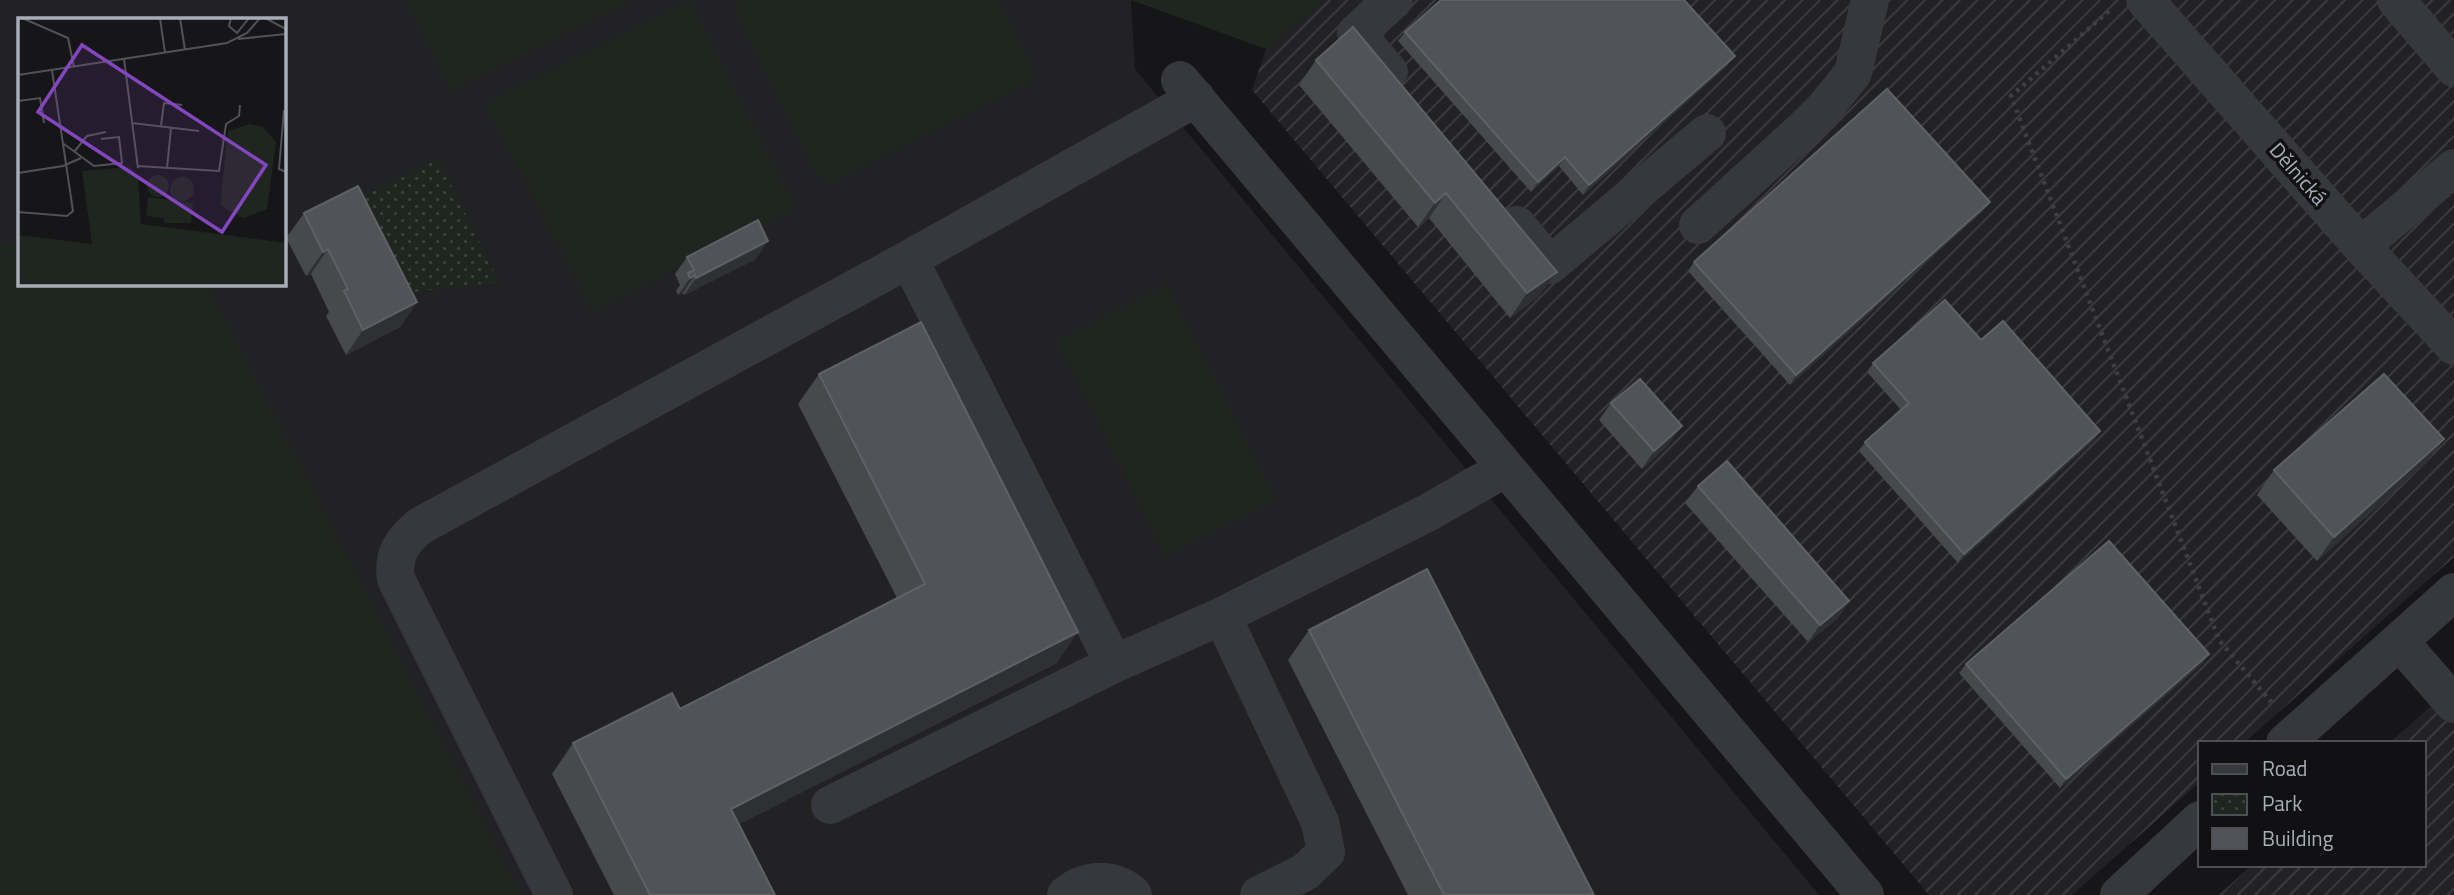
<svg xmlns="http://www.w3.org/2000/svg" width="2454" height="895" viewBox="0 0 2454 895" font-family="'Titillium Web',sans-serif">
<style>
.built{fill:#222225;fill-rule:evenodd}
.industrial{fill:url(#industrial-furrows)}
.green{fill:#1e261f}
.park{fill:url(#park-dots)}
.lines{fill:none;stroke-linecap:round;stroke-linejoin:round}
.path{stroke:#3d3f44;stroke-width:4.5;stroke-dasharray:3.5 5;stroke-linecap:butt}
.minor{stroke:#37383d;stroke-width:38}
.wall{fill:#47494d}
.shaded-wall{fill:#2f3033}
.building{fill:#525359;stroke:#5f6168;stroke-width:2}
.labels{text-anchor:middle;stroke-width:7;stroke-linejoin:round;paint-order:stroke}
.street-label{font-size:21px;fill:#a8adb8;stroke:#111113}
.inset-road{fill:none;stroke:#505258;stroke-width:2}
.view{fill:#8446be;fill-opacity:0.15;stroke:#8446be;stroke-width:3.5}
.inset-edge{fill:none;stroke:#a8adb8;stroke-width:3.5}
</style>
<defs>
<pattern id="industrial-furrows" width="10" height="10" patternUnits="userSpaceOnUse" patternTransform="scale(1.75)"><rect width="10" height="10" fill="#222225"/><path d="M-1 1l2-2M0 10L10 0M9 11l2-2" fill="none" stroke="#3f3f43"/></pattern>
<pattern id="park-dots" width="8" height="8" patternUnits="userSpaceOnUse" patternTransform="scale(1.75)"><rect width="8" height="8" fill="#1e261f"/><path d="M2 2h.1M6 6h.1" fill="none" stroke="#3c433d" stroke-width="1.8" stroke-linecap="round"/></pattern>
</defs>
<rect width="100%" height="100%" fill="#161618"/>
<path class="built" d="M0,0H1131L1135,69L1819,895H0ZM19,19H284V284H19Z"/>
<path class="industrial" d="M1324,0H2454V557L2244,743H2200V782L2072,895H1929L1252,90L1266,49Z
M2454,685V895H2219L2252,865H2424V743H2390Z"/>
<path class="green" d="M406,0H630L452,90Z
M740,0H997L1036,78L831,181L818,175L736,12Z
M1131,0H1324L1266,49Z
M690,2L795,208L593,310L487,104Z
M0,244L19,245V284H203L223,316L520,895H0Z
M1167,286L1275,500L1166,555L1058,341Z"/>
<path class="park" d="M438,159L499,282L405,293L356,200Z"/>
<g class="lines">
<path class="path" d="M2109,11L2011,96L2219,640L2271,702"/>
<path class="minor" d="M2145,0L2361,246L2454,346
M2396,0L2454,68
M1389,72L1356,33L1394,0
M1180,80L1865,895
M1517,225L1550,265L1707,133
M1698,225L1819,115L1853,73L1870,0
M2361,246L2454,168
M909,259L1114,664
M1222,616L1320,822L1326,852L1305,872L1259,895
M2399,641L2454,704
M2285,743L2454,592
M830,805L1114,664L1222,616L1429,512L1506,468
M554,895L396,579C392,555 402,541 420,526L909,259L1196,98
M1066,895C1085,878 1114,877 1133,895
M2119,895L2200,820"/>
</g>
<path class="wall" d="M1353,27L1539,296L1510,318L1429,218L1418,227L1299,85L1316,60Z
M1405,32L1728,65L1583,195L1559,166L1531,192L1398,41Z
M1990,202L1983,211L1790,385L1688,271L1694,262Z
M304,213L417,302L400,327L346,355L326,316L329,312L311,274L306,276L286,238Z
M687,257L756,259L684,295L683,293L678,295L676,291L680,285L675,274Z
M1981,340L2100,431L2094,440L1958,563L1859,451L1865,442L1901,410L1867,372L1873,363Z
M819,374L1057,663L739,824L775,895H614L552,774L573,743L680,709L897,598L798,404Z
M1611,403L1669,444L1642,469L1599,420Z
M2444,439L2426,463L2317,561L2257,495L2274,470Z
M1698,486L1849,601L1837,619L1808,642L1685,503Z
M1309,630L1594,895H1408L1288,660Z
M2203,663L2060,788L1959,673L1966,664Z"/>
<path class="shaded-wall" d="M1735,56L1728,65L1583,195L1589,185Z
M1565,157L1559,166L1531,192L1538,182Z
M1446,193L1429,218L1418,227L1435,203Z
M1990,202L1983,211L1790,385L1796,375Z
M768,241L756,259L684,295L696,278Z
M328,249L311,274L306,276L323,252Z
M1557,272L1539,296L1510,318L1527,293Z
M695,275L683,293L678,295L690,278Z
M417,302L400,327L346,355L363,330Z
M1682,426L1669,444L1642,469L1654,451Z
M2100,431L2094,440L1958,563L1964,554Z
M2444,439L2426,463L2317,561L2334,537Z
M1849,601L1837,619L1808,642L1820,625Z
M1078,632L1057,663L710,839L731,809Z
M2209,654L2203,663L2060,788L2066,779Z"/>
<path class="building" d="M1441,0H1684L1735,56L1589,185L1565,157L1538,182L1405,32Z
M1353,27L1557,272L1527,293L1446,193L1435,203L1316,60Z
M1887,89L1990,202L1796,375L1694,262Z
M358,186L417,302L363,330L344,291L348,289L328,249L323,252L304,213Z
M758,220L768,241L696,278L695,275L690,278L688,273L694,270L687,257Z
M1945,300L1981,340L2003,321L2100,431L1964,554L1865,442L1909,403L1873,363Z
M921,322L1078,632L731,809L775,895H650L573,743L672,693L680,709L925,584L819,374Z
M2384,374L2444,439L2334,537L2274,470Z
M1640,379L1682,426L1654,451L1611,403Z
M1727,461L1849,601L1820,625L1698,486Z
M2109,541L2209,654L2066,779L1966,664Z
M1427,569L1594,895H1444L1309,630Z"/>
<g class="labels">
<g class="street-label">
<text transform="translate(2298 174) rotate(49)" y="7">Dělnická</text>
</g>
</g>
<g transform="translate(18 18)">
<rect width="268" height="268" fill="#161618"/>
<path d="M232,106L245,109L258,124L249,191L225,200L203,188V179L210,113ZM112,149L120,159L123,206L268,225V268H0V217L74,226L64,153ZM129 168a11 11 0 1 1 22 0a11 11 0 1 1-22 0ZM152 171a12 12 0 1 1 24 0a12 12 0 1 1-24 0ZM130,179L175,185L173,205H146V200L128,198Z" fill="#1e261f"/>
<path class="inset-road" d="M4,0L50,20L56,49M142,0L147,35M162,0L167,32M213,0L211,8L219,15L231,0M247,0L268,11M220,21L268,16M106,41L120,150M0,57L209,25L229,15L242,0M0,83L22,80L26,105M266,92L261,151L268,154M114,105L181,113M143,108L146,85L164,87M46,126L76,148L104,145L101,119L83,121M56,134L69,118L88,114M119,148L201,153L208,106L221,98L222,87M149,150L153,110M0,155L45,148L63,140M0,194L49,198L55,193L34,52"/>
<path class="view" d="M64,27L248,147L204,214L20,94Z"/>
<rect width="268" height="268" class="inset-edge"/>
</g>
<rect x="2198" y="741" width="228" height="126" fill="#111113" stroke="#4d4f55" stroke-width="2"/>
<rect x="2212" y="764" width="35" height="10" fill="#37383d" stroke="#4d4f55" stroke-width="2"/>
<text x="2262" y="776" font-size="21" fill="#a8adb8">Road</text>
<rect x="2212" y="794" width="35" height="21" fill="url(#park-dots)" stroke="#4d4f55" stroke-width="2"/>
<text x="2262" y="811" font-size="21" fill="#a8adb8">Park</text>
<rect x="2212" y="828" width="35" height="21" fill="#525359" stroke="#4d4f55" stroke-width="2"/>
<text x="2262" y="846" font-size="21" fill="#a8adb8">Building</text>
</svg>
